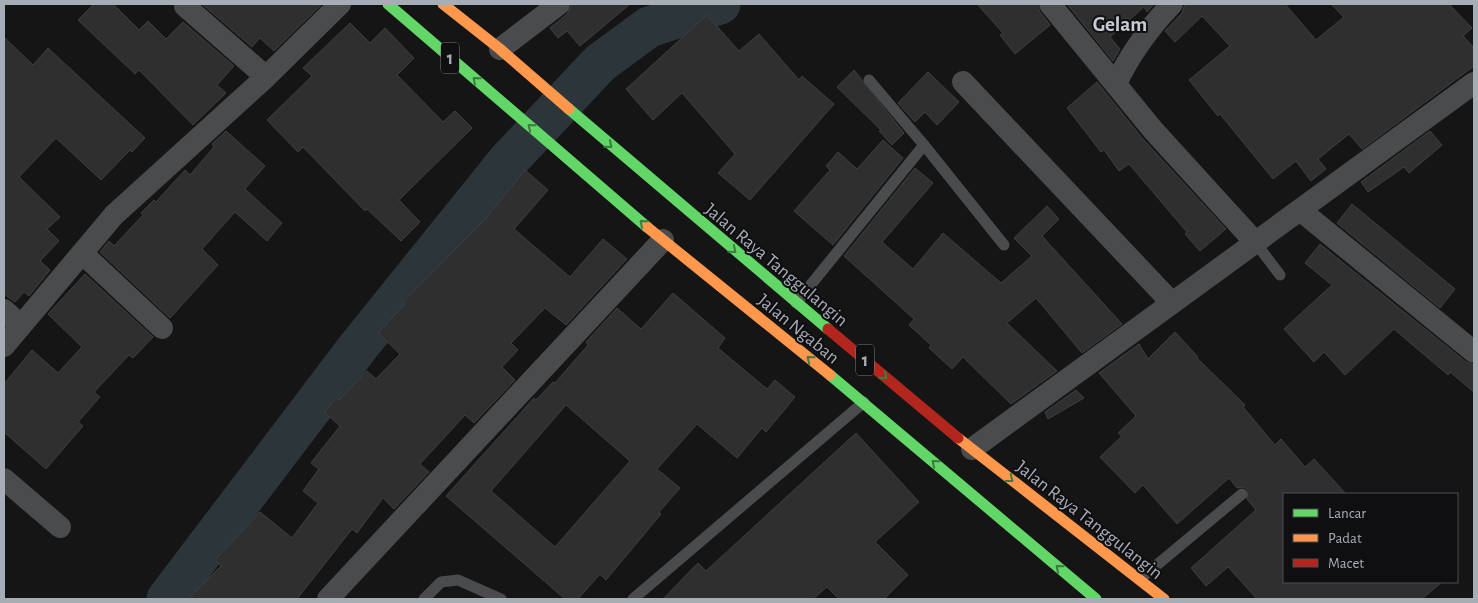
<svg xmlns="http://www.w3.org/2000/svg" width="1478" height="603" viewBox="0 0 1478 603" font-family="'Alegreya Sans',sans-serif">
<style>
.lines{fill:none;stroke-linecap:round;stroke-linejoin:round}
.river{stroke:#2c353a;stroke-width:41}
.building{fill:#2f2f30;stroke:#3d3f41;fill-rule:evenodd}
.lane{stroke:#494b4d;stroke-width:11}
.street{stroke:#494b4d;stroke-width:22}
.fast{stroke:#63d668;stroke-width:11}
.slow{stroke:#ff974d;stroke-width:11}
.jam{stroke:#b3261e;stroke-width:11}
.oneway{stroke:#3d7c41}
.labels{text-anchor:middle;stroke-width:4;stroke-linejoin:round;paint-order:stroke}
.shield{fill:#0f0f11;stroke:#797e84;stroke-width:1}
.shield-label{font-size:18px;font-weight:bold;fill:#a7adb5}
.street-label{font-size:19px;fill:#a7adb5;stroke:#0f0f11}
.quarter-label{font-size:21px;font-weight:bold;fill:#c7cbd1;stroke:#0f0f11}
</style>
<rect width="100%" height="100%" fill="#151515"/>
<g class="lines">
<path class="river" d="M167,599L358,347L507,162L600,63L649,27L720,4"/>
</g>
<path class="building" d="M94,4H113L139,30L148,21L166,39L183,22L234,66L217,85L226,93L193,125L139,70L135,74L78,20Z
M202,4H322L274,51L260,38L252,47Z
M572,4H630L580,46L567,31L558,38L550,28L567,14Z
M977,4H1037L1040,12L1050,25L1015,54L1000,35L1003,33Z
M1067,4H1154L1147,12L1144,7L1110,37L1120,49L1113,61Z
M1185,4H1285L1316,40L1344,17L1331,4H1449L1472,28L1463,36L1474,48V66L1362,149L1349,134L1318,159L1326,169L1311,181L1296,161L1273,179L1220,114L1218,116L1189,80L1230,46L1202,16L1175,42L1165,31L1182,13Z
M707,15L739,51L759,34L799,80L802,76L834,104L750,200L718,173L735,154L682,93L653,120L626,89Z
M350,23L370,43L385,28L414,58L397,75L443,122L455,111L472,128L399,200L420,222L401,241L367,209L365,211L303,147L298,152L267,120L312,76L303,68Z
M4,37L33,65L48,48L145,138L132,152L130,150L101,180L56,138L19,177L60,217L47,229L59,241L40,261L50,270L29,296L24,292L15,302L4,294Z
M854,70L904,133L892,145L879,131L881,130L837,87Z
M928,72L959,102L937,125L925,112L915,122L898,103Z
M1097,82L1143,139L1226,229L1200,251L1185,234L1187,232L1129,164L1119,171L1104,150L1101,152L1067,108Z
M226,131L265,166L245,189L282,223L267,241L235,212L202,249L218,265L170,318L100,252L109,241L114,246L143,215L141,213L154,200L156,202L185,170L190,175L214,147L212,144Z
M1430,131L1442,145L1409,173L1404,167L1368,192L1361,182Z
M883,140L903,158L833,245L794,211L830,170L826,166L838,152L857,169Z
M915,168L933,183L882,242L913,269L943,233L1001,283L1032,256L1014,238L1047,206L1059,219L1042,236L1122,324L1082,353L1036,298L1007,323L1057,371L1011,404L963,357L952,369L929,348L931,345L909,325L914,319L844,256Z
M525,170L548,190L514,229L570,277L603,239L627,259L566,325L545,308L511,343L518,350L502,367L515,380L474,423L465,415L420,464L429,472L394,509L383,498L357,533L352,529L297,599H188L221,566L215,560L260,512L292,538L318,503L303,491L319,469L311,463L340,426L324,412L337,398L339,400L367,371L376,379L400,354L378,333L405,304L403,302L486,218Z
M1352,204L1455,289L1440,308L1337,223Z
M1320,244L1466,362L1474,365V392L1450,372L1448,375L1394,329L1345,375L1324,352L1314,362L1284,329L1332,285L1305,263Z
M85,274L153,337L133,358L129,355L94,392L100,397L78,422L83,426L46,469L4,432V384L32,350L58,373L82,347L48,314Z
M673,293L725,338L718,348L767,389L775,380L795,397L766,432L762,428L737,458L697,424L657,469L680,488L659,512L661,514L606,580L600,574L578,599H565L446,496L534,398L536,400L553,382L555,383L588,345L586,342L617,308L641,329ZM566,405L630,461L555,547L491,491Z
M1175,332L1198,357L1197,358L1245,405L1243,407L1275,445L1281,439L1305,467L1314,459L1346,494H1284V582H1442L1422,599H1257L1228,567L1206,586L1191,568L1256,510L1247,499L1248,490L1244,487L1237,488L1229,478L1177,524L1143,485L1135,493L1100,457L1122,436L1118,433L1136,416L1099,373L1139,344L1148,359Z
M1076,390L1084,398L1048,419L1045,412Z
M856,433L919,502L875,542L908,575L884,599H839L827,587L813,599H663L698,563L706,571Z"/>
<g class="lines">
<path class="lane" d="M869,80L924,145
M1255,242L1280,275
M796,303L924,145L1004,245
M1140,579L1242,494
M424,599L441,582L458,580L501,599
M633,599L864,402"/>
<path class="street" d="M1050,4L1153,130L1255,242
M185,6L266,77
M500,49L559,4
M963,82L1172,303
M1116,84C1130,54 1149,28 1172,4
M1300,210L1474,352
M82,253L162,328
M4,310L20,325
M4,346L114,215L266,77L340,4
M972,449L1474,83
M4,479L60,527
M328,599L663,240"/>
<path class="fast" d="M388,4L647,227
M569,109L828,329
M830,375L1096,599"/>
<path class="slow" d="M443,4L500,49L569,109
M647,227L830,375
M958,438L1164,599"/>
<path class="jam" d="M828,329L958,438"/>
</g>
<defs><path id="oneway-chevron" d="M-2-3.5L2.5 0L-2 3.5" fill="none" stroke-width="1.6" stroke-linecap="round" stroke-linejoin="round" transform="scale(1.25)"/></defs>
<g class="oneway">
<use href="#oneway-chevron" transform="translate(476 80) rotate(-139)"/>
<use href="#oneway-chevron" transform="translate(531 127) rotate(-140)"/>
<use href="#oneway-chevron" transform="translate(609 145) rotate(40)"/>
<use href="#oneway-chevron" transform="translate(643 223) rotate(-139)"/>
<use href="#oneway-chevron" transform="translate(733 250) rotate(40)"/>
<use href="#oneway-chevron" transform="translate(810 359) rotate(-141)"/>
<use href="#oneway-chevron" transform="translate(884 376) rotate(40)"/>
<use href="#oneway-chevron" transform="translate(935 463) rotate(-140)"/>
<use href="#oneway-chevron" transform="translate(1010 479) rotate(38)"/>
<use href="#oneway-chevron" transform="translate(1059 568) rotate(-140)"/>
</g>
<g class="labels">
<g class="shield">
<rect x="441" y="42.5" width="18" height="31" rx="4"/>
<rect x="856" y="344.5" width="18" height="31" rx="4"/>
</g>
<g class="shield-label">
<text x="450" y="64">1</text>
<text x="865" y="366">1</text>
</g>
<g class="street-label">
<text transform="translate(777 264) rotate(40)" y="7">Jalan Raya Tanggulangin</text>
<text transform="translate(799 328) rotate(39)" y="7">Jalan Ngaban</text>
<text transform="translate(1090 519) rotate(38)" y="7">Jalan Raya Tanggulangin</text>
</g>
<g class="quarter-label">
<text x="1120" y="31">Gelam</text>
</g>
</g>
<rect width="1478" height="603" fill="none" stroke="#a7adb5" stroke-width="10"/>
<rect x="1283" y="493" width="175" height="90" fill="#0f0f11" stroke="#4c4e53"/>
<rect x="1293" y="509" width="25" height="8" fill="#63d668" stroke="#4c4e53"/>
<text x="1328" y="518" font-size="15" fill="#a7adb5">Lancar</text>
<rect x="1293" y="534" width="25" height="8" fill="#ff974d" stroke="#4c4e53"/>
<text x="1328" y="543" font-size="15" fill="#a7adb5">Padat</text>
<rect x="1293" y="559" width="25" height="8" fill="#b3261e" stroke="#4c4e53"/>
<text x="1328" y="568" font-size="15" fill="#a7adb5">Macet</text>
</svg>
